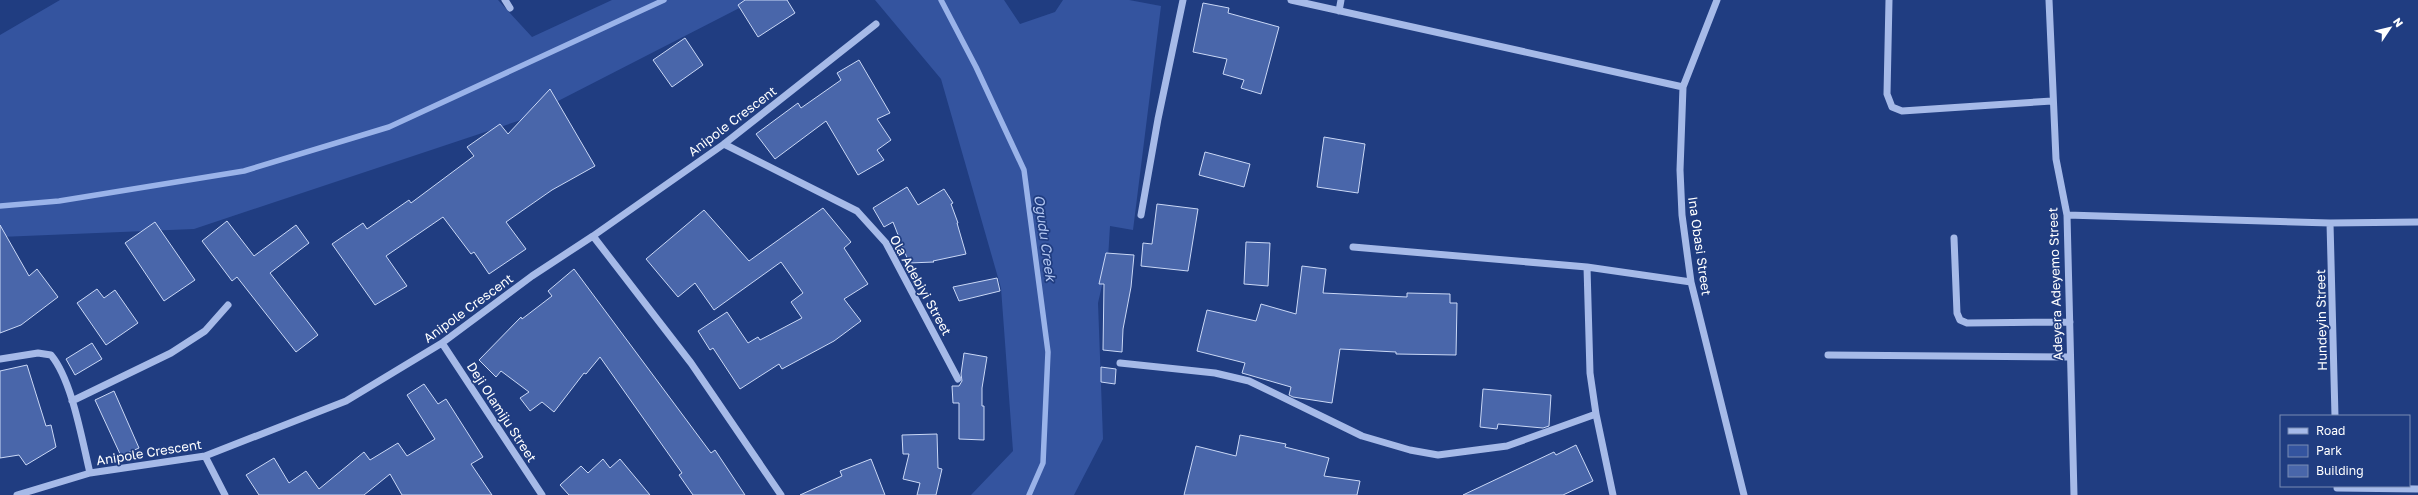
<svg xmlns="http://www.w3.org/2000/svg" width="2418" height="495" viewBox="0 0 2418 495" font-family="'Golos Text',sans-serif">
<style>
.green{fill:#34549f}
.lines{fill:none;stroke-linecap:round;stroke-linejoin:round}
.stream{stroke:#9ab3e9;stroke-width:5.5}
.building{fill:#4966aa;stroke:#cad8f6}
.minor{stroke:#a6bae8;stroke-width:7}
.labels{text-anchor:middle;stroke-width:3.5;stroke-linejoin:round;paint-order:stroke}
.street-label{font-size:13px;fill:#fff;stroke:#203d81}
.water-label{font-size:14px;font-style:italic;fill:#b1c5f0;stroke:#203d81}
</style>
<rect width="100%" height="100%" fill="#203d81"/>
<path class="green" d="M60,0H498L532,37L612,0H755L521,120L194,229L0,237V35Z
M875,0H1004L1020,24L1055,12L1063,0H1129L1161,6L1133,230L1110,226L1108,259L1098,303L1103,439L1074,495H971L1013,451L1001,288L941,79Z"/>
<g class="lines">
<path class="stream" d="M941,0L976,67L1024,170L1048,352L1043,463L1029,495
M0,206L59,201L244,171L389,127L664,0"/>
</g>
<path class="building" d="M745,0H787L795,13L758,37L738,5Z
M1203,3L1229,8L1228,13L1279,27L1261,94L1241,88L1244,80L1223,74L1227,59L1193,52Z
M685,38L703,65L672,87L653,60Z
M859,60L890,113L877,119L891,140L877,150L884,160L858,175L826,121L775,159L756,134L798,103L801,108L841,80L837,73Z
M550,89L595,166L552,190L506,222L526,249L489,274L474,252L471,254L443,217L386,256L407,286L375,305L332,244L363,223L367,229L409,200L411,203L474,156L467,147L500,124L508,134Z
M1324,137L1365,144L1358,193L1317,187Z
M1205,152L1250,164L1244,187L1199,175Z
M907,187L918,205L944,189L953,203L951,204L958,223H957L966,254L933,261L934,262L909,263L893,222L884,227L873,208Z
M1157,204L1198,209L1188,271L1141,266L1143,243L1152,244Z
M823,208L851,242L844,248L868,284L844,299L861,321L834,341L782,369L779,364L740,389L713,348L710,350L698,331L727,312L748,343L758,337L760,340L802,318L791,302L803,293L781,262L714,310L695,283L678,297L646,259L704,210L749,261Z
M227,221L254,256L296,225L309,243L270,273L318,335L296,352L237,277L232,281L202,241Z
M155,222L195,280L164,301L125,243Z
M0,225L29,276L37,269L58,297L21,325L0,333Z
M1246,242L1270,243L1268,286L1244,284Z
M1106,253L1134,255L1131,287L1123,329L1122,352L1103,350L1104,284H1099Z
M1302,266L1326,269L1323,293L1407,297V293L1450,294V303H1457L1456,355L1396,354V352L1340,349L1332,403L1293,397L1289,395L1291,387L1242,373L1245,363L1197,351L1207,310L1256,321L1261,304L1296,314Z
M574,269L711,453L715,450L745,495H693L679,475L682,473L600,357L586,374L584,373L554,412L542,402L530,411L520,398L529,392L501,371L496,377L479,360L521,317L522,319L552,296L548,291Z
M997,278L1000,291L959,301L953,287Z
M97,289L104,298L115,290L138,323L106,345L77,303Z
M92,343L102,359L75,375L66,359Z
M964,353L987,357L982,388V406H984V440L959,439V403H953L952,386H959L962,381L961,374Z
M27,365L46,426L51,425L56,447L26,465L19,455L0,458V371Z
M1101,367L1116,369L1115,384L1101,382Z
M424,384L438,404L446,399L483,457L471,464L492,495H402L390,474L364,495H259L246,475L274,458L289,483L306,471L319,489L364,452L370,460L398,443L407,456L435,439L407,395Z
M1483,389L1551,395L1549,426L1543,428L1498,424L1497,429L1480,427Z
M114,391L139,448L121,456L95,400Z
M937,434L938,468L942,469L936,495H917L920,483L903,479L909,454H903L902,435Z
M1240,435L1286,444L1285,447L1329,458L1324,476L1360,481L1357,495H1184L1196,446L1236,456Z
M1576,445L1593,481L1563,495H1463L1554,452L1556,455Z
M603,459L610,468L620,459L650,495H569L560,485L581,466L588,473Z
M871,459L885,495H800L842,476L840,471Z"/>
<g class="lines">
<path class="minor" d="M505,0L510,8
M1291,0L1683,87
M1717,0L1683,87L1680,170L1682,215L1691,282L1744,495
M1889,0L1887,94L1892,107L1902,111L2052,101
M2049,0L2056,159L2067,215L2074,495
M1339,11L1341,0
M724,144L857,211L886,243L958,379
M1141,215L1158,119L1183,0
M2067,215L2330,223L2418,222
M2330,223L2335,416
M593,236L691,363L781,495
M1954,238L1957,313L1960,320L1967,323L2070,322
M1353,247L1587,267L1691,282
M1587,267L1590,373L1596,414L1613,495
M442,343L542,495
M1828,355L2070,357
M0,359L38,353L51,355C72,380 82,440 90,473
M1120,363L1215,373L1249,381L1362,436L1410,450L1438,455L1507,446L1596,414
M72,401L171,353L205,331L228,305
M205,456L225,495
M2337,488L2418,489
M17,495L90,473L205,456L346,401L442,343L532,276L593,236L724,144L876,24"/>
</g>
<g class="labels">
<g class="street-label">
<text transform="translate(732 121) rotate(-37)" y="5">Anipole Crescent</text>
<text transform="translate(1700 246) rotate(82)" y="5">Ina Obasi Street</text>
<text transform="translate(2055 284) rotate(-92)" y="5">Adeyera Adeyemo Street</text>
<text transform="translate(921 285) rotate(61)" y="5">Ola Adebiyi Street</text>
<text transform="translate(468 308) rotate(-36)" y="5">Anipole Crescent</text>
<text transform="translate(2321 320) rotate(-91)" y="5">Hundeyin Street</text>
<text transform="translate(502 412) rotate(57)" y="5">Deji Olamiju Street</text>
<text transform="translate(149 452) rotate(-9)" y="5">Anipole Crescent</text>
</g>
<g class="water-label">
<text transform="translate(1045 238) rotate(82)" y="5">Ogudu Creek</text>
</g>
</g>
<rect x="2280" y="415" width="130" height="72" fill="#203d81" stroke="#798bb3"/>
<rect x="2288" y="428" width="20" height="6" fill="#a6bae8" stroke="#798bb3"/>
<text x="2316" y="435" font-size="12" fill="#ffffff">Road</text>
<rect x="2288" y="445" width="20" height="12" fill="#34549f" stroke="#798bb3"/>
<text x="2316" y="455" font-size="12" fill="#ffffff">Park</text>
<rect x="2288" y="465" width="20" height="12" fill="#4966aa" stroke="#798bb3"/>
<text x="2316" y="475" font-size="12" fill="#ffffff">Building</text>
<g transform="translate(2390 28) rotate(55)" stroke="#203d81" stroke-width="3" paint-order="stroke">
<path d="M0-3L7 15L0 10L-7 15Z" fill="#ffffff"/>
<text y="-6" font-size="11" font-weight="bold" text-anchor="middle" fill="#ffffff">N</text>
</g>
</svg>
